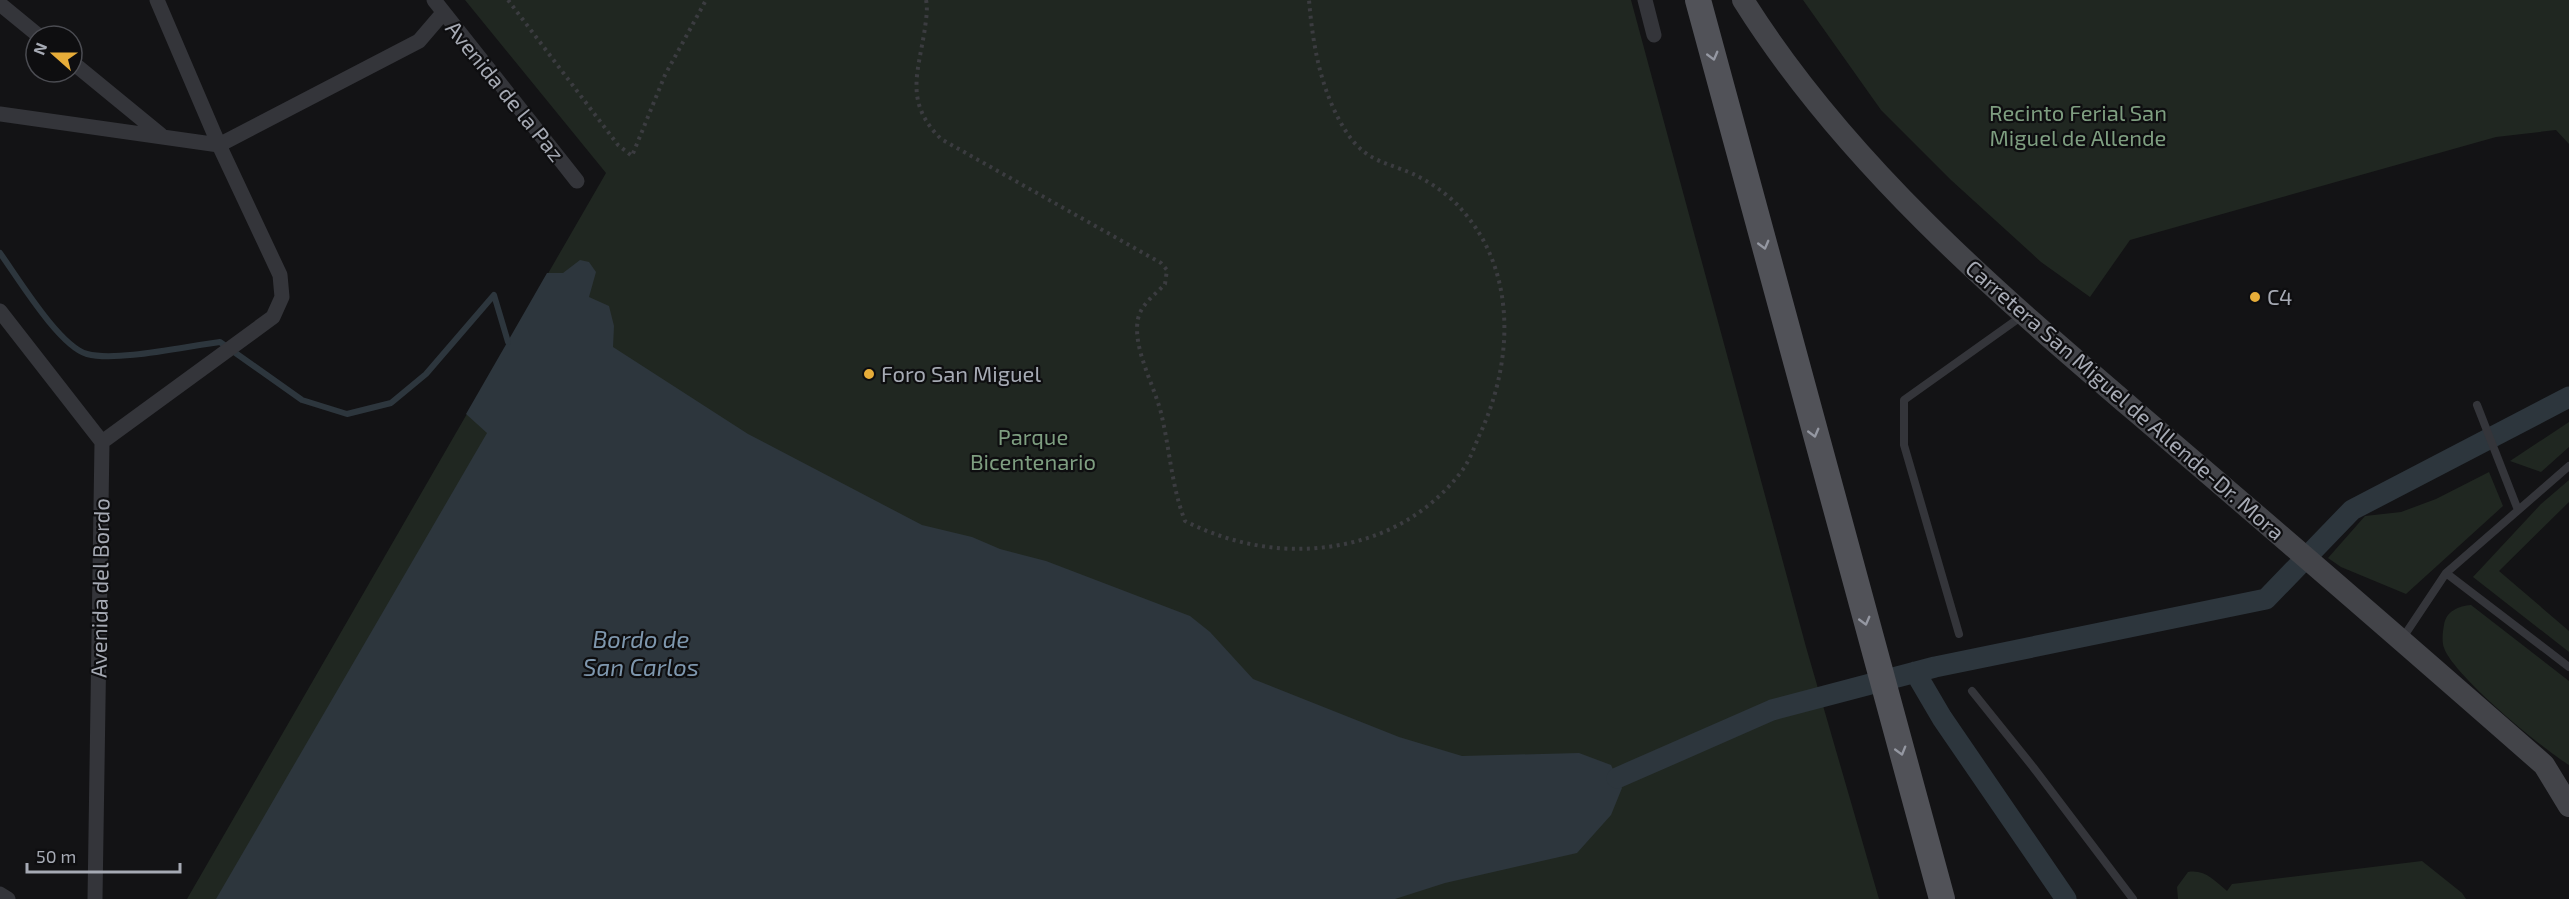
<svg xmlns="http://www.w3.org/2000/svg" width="2569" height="899" viewBox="0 0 2569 899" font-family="'Exo 2',sans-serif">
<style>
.green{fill:#202721}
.water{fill:#2d363d}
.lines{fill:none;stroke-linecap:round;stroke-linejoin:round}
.stream{stroke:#2d363d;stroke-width:6}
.canal{stroke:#2d363d;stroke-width:21}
.path{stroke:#3b3c40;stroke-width:4;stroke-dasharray:3 4.5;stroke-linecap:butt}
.lane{stroke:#34353a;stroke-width:8}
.street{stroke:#34353a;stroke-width:15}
.secondary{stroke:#434449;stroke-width:22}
.primary{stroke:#515258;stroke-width:26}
.oneway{stroke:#9598a2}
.poi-dot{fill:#e7ad39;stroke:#0e0e10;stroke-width:2}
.labels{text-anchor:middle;stroke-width:4.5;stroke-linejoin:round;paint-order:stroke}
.street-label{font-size:22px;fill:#a6aab4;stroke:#0e0e10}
.park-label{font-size:22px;fill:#7e9e80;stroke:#0e0e10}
.poi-label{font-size:22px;fill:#a6aab4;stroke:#0e0e10;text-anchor:start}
.water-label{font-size:24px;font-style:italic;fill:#7e97ae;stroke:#0e0e10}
</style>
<rect width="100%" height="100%" fill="#131315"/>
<path class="green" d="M465,0H1631L1806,647L1879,899H187L606,173Z
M1803,0H2569V144L2556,130L2496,137L2130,240L2090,297L2041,262L1951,180L1881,110Z
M2569,422V447L2541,472L2510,461Z
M2489,472L2503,506L2406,594L2341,567L2328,558L2365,516L2401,512L2436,499Z
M2569,480V502L2499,571L2569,631V652L2473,577L2541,504Z
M2471,605L2569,681V765C2544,750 2446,670 2443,644C2442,638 2443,630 2444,625C2446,611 2459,606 2471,605Z
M2422,861L2462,893L2466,899H2178L2177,887L2188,872C2205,869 2215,881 2227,891L2232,884Z"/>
<path class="water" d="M580,260L589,262L596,272L589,297L609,306L614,326L613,347L748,434L922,525L972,537L1000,549L1046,561L1190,616L1210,632L1253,679L1399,737L1462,756L1579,753L1611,765L1622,788L1611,815L1577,853L1445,883L1395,899H216L487,433L466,414L547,273H563Z"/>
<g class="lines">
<path class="stream" d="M0,253C18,278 59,346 87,354C117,362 187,346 220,342L302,400L347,414L391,403L426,374L494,295L508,342"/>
<path class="canal" d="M1915,672L1942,718L2066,899
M1617,778L1772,710L1935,667L2266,599L2352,510L2569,397"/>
<path class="path" d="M508,0L618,145L632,156L665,75L706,0
M926,0C928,9 926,19 925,28C918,74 904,102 941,139L1161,263L1167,270L1165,284C1155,295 1141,304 1138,319C1132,349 1156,388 1162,417C1170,452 1172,488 1185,521C1240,549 1302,557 1361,540C1400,529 1436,505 1461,472C1469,462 1474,448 1479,436C1513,364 1518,273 1462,210C1452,198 1437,187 1423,179C1393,162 1369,166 1347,133C1321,93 1313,47 1309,0"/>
<path class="lane" d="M2477,405L2518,510
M2446,573L2569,667
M1959,634L1904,445V400L2022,316
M2402,639L2446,573L2569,466
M1972,691L2033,767L2133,899"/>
<path class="street" d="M434,0L577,181
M1645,0L1654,35
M0,4L39,36
M72,62L161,135
M0,114L219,145L419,41L443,13
M0,311L102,442L95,899
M102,442L273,317L282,297L280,275L219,145L157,0
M0,894L8,899"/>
<path class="secondary" d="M1743,0C1854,177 2020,312 2177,447C2300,552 2422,658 2544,765L2569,806"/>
<path class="primary" d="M1698,0L1942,899"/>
</g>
<defs><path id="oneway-chevron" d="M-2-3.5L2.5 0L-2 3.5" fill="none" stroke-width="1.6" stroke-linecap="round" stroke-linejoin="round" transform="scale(1.5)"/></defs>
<g class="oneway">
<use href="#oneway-chevron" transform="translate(1713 56) rotate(75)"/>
<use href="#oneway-chevron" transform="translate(1764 245) rotate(75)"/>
<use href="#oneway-chevron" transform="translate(1814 433) rotate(75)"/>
<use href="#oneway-chevron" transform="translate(1865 621) rotate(75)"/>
<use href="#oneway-chevron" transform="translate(1901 751) rotate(74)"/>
</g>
<g class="poi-dot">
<circle cx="2255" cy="297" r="6"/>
<circle cx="869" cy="374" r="6"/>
</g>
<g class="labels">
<g class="street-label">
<text transform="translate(505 91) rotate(51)" y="8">Avenida de la Paz</text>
<text transform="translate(2125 400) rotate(41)" y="8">Carretera San Miguel de Allende-Dr. Mora</text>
<text transform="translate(100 588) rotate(-89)" y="8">Avenida del Bordo</text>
</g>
<g class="park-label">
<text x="2078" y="121">Recinto Ferial San<tspan x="2078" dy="25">Miguel de Allende</tspan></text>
<text x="1033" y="445">Parque<tspan x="1033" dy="25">Bicentenario</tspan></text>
</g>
<g class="poi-label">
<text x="2267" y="305">C4</text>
<text x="881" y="382">Foro San Miguel</text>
</g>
<g class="water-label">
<text x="641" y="648">Bordo de<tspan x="641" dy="28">San Carlos</tspan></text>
</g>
</g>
<g transform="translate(54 54) rotate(291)"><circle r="28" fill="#0e0e10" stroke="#4b4c52" stroke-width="1.5"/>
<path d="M0-4.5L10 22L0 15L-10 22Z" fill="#e7ad39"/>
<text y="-9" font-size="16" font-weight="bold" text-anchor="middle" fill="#a6aab4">N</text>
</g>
<path d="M27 863v9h153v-9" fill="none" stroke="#a6aab4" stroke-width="3"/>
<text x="36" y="863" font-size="18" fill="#a6aab4" stroke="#0e0e10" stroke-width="4.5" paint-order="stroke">50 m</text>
</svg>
